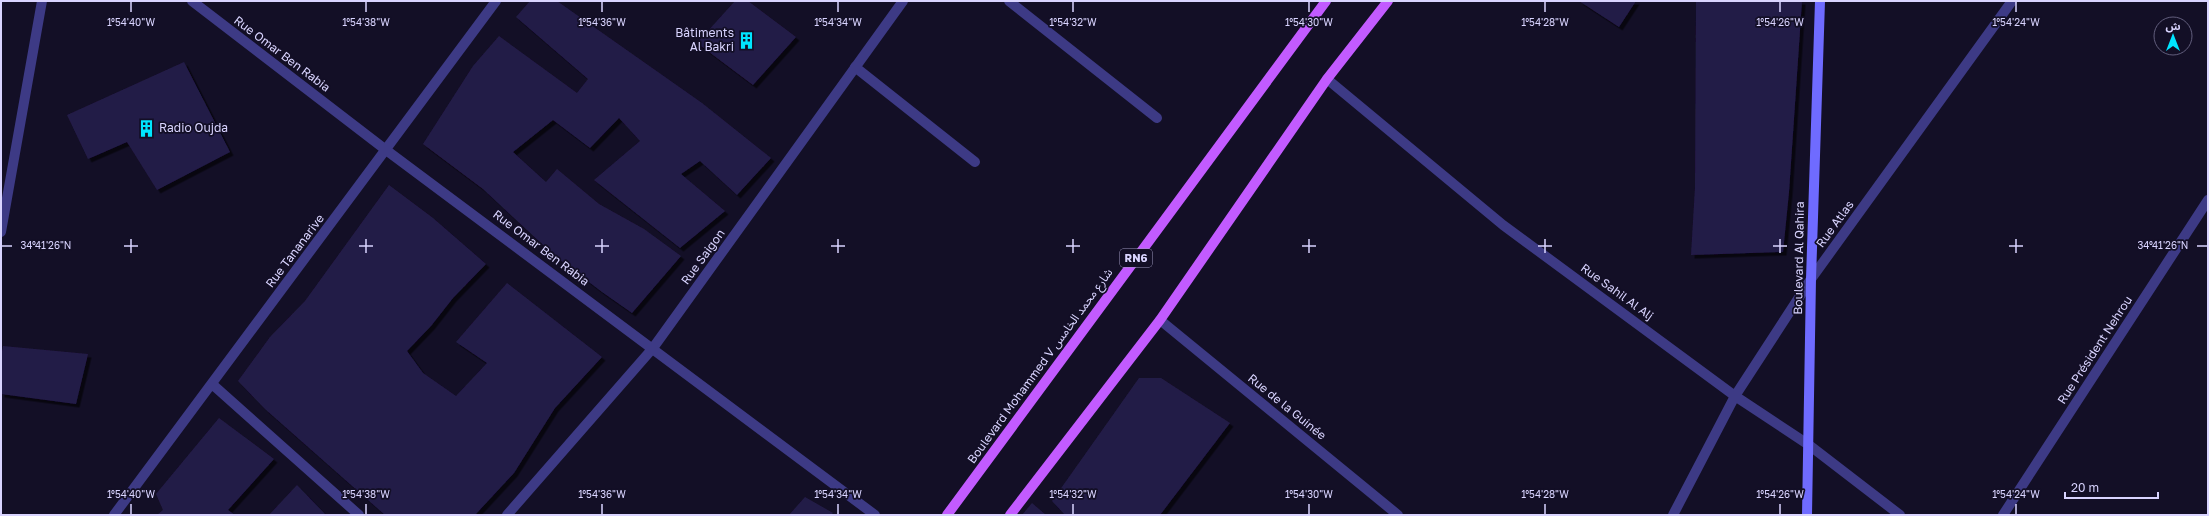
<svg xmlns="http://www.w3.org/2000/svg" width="2209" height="516" viewBox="0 0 2209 516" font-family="'Golos Text','Noto Sans Arabic',sans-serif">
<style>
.building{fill:#241b47;filter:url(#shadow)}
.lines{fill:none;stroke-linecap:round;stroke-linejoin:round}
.lane{stroke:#3d3a85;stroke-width:10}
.street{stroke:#3d3a85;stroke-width:10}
.secondary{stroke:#6f6bff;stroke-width:10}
.primary{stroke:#c25bff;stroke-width:10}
.ticks{fill:none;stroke:#d9d4ff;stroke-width:1.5}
.labels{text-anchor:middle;stroke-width:3.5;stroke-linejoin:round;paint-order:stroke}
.shield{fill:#130f26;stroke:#9e99be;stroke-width:1}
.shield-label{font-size:11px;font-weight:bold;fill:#d9d4ff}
.poi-label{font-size:12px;fill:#d9d4ff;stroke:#130f26;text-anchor:end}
.street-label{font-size:12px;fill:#d9d4ff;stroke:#130f26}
.ticks-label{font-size:10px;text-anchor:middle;fill:#d9d4ff;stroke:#130f26;stroke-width:3.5;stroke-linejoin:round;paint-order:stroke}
</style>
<defs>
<filter id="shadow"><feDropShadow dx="3.5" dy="3.5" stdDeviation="0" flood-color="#0009"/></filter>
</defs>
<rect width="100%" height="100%" fill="#130f26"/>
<path class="building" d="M530,1H557L702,103L771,158L737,195L700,161L681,174L725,211L680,248L594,180L640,141L619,118L590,148L553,120L513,152L546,182L557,169L599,204L644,229L681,256L632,313L602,292L556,257L483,189L423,144L473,66L499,36L577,93L588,79L516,17Z
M735,1H748L796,37L753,85L697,43Z
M1579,1H1636L1619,27Z
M1696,1H1802L1789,192L1783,252L1691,255L1695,187Z
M184,62L230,152L157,190L127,142L88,159L67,115Z
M389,185L433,218L486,264L453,298L431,326L407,351L423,373L456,396L487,363L456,342L507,283L602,357L555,408L514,473L475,515H385L265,409L238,381L270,337L305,301Z
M3,346L88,354L76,404L1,394V356Z
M1139,378H1161L1230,423L1160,515H1065L1052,501Z
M219,418L274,459L228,510L235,515H157L163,510L156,494Z
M297,485L326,515H269Z
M805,497L833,513L831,515H789Z
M1032,503L1046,515H1022Z"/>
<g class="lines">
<path class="lane" d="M1009,1L1157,118
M855,67L975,162"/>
<path class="street" d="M192,1L386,150L875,515
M1327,79L1503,225L1735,396L1809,445L1900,515
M1,232L42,1
M1160,320L1398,515
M212,384L359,515
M114,515L496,1
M507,515L653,348L903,1
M1673,515L1735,396L1811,279L2012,1
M2003,515L2208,200"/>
<path class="secondary" d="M1807,515L1811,279L1820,1"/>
<path class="primary" d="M947,515L1326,1
M1010,515L1160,320L1327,79L1388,1"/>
</g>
<path class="ticks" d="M131,2V12M366,2V12M602,2V12M838,2V12M1073,2V12M1309,2V12M1545,2V12M1780,2V12M2016,2V12M131,239V253M366,239V253M602,239V253M838,239V253M1073,239V253M1309,239V253M1545,239V253M1780,239V253M2016,239V253M2,246H12M124,246H138M359,246H373M595,246H609M831,246H845M1066,246H1080M1302,246H1316M1538,246H1552M1773,246H1787M2009,246H2023M2197,246H2207M131,504V514M366,504V514M602,504V514M838,504V514M1073,504V514M1309,504V514M1545,504V514M1780,504V514M2016,504V514"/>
<defs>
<symbol id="building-bare" viewBox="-9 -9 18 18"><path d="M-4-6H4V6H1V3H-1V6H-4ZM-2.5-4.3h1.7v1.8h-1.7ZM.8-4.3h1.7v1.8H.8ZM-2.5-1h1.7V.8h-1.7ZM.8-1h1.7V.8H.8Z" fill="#00e5ff" stroke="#130f26" stroke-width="2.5" paint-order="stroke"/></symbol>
</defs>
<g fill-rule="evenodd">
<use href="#building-bare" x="734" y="28" width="25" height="25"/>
<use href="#building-bare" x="134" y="116" width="25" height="25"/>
</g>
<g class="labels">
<rect class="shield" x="1120" y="249" width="32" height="18" rx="3"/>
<g class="shield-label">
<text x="1136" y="262">RN6</text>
</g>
<g class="poi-label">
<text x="734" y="37">Bâtiments<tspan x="734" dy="14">Al Bakri</tspan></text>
<text x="159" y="132" text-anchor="start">Radio Oujda</text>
</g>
<g class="street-label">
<text transform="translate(282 54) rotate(37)" y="4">Rue Omar Ben Rabia</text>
<text transform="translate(1835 224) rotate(-54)" y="4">Rue Atlas</text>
<text transform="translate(541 248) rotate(37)" y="4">Rue Omar Ben Rabia</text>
<text transform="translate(295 251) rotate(-53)" y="4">Rue Tananarive</text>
<text transform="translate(703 257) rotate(-54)" y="4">Rue Saigon</text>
<text transform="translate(1799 258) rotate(-89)" y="4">Boulevard Al Qahira</text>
<text transform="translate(1617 292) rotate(36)" y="4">Rue Sahil Al Alj</text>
<text transform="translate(2095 350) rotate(-57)" y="4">Rue Président Nehrou</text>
<text transform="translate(1040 366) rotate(-54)" y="4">Boulevard Mohammed V شارع محمد الخامس</text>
<text transform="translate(1287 407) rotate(39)" y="4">Rue de la Guinée</text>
</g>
</g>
<g class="ticks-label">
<text x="131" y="26">1°54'40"W</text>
<text x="366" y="26">1°54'38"W</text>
<text x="602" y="26">1°54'36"W</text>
<text x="838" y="26">1°54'34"W</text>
<text x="1073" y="26">1°54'32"W</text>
<text x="1309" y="26">1°54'30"W</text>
<text x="1545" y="26">1°54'28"W</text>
<text x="1780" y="26">1°54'26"W</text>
<text x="2016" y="26">1°54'24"W</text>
<text x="46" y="249">34°41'26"N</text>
<text x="2163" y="249">34°41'26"N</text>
<text x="131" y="498">1°54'40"W</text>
<text x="366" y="498">1°54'38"W</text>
<text x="602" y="498">1°54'36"W</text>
<text x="838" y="498">1°54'34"W</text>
<text x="1073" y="498">1°54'32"W</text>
<text x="1309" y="498">1°54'30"W</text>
<text x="1545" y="498">1°54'28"W</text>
<text x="1780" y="498">1°54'26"W</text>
<text x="2016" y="498">1°54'24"W</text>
</g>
<rect width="2209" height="516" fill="none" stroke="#d9d4ff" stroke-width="4"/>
<g transform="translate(2173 36)"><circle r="19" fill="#130f26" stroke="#625e7d"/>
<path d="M0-3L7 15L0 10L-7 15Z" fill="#00e5ff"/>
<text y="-6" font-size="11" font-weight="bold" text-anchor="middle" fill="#d9d4ff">ش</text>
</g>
<path d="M2065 492v6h93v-6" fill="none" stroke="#d9d4ff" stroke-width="2"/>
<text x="2071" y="492" font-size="12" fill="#d9d4ff" stroke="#130f26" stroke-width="3" paint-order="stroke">20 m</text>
</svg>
